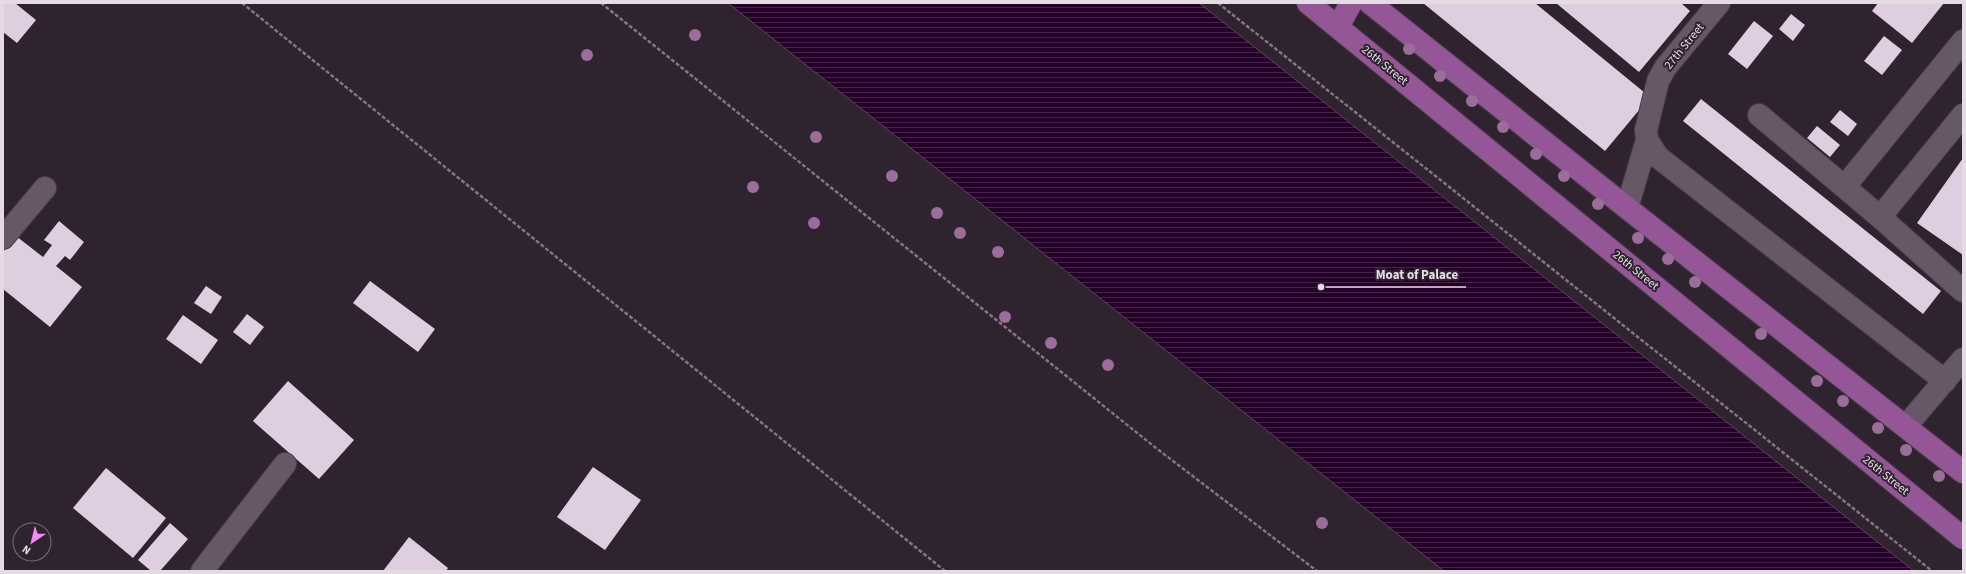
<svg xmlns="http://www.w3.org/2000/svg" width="1966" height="574" viewBox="0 0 1966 574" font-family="'Source Sans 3',sans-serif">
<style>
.water{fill:url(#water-rules);stroke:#5e4260}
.building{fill:#dfcedf}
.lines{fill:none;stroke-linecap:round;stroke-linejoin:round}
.minor-casing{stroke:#493e49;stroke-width:24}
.major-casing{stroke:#493e49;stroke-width:24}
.path{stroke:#817681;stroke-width:2.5;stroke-dasharray:4 2;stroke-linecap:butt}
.minor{stroke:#675867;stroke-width:22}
.major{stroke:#955697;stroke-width:22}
.tree{fill:#9b6d9b}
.labels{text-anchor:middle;stroke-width:4;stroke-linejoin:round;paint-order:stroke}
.street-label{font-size:12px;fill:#e4dbe4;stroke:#302330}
.leader{fill:none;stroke:#e4dbe4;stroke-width:1.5}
.callout-dot{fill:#e4dbe4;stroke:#302330;stroke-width:1.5}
.callout-label{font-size:13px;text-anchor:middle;font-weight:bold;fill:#e4dbe4;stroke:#302330;stroke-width:4;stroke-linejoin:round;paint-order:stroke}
</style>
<defs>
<pattern id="water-rules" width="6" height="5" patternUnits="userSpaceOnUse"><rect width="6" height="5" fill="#250028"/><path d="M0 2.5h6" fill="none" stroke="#442547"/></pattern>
</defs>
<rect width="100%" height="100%" fill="#302330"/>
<path class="water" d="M728,3H1199L1914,571H1444Z"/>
<path class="building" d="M3,3H15L36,20L17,43L3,32Z
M1423,3H1535L1650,97L1605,151Z
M1556,3H1681L1690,11L1639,72Z
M1878,3H1944L1912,43L1872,11Z
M1791,14L1805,25L1793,41L1779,29Z
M1754,21L1773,36L1747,69L1728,54Z
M1884,36L1902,50L1882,75L1864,61Z
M1701,99L1941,291L1923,314L1683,121Z
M1840,110L1857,124L1848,136L1830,122Z
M1817,126L1840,145L1830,157L1807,138Z
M1963,158V255L1917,223Z
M59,221L84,242L70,260L65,256L56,266L82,287L50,327L3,289V252L16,236L43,257L52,245L44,240Z
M370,281L435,329L418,352L353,303Z
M206,286L222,297L211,314L194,303Z
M247,314L264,327L250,345L233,332Z
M183,315L218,340L201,364L166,339Z
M288,381L354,440L319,479L253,421Z
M593,467L641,500L605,550L557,517Z
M106,468L166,518L133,558L73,508Z
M170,523L188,539L160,571H151L138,560Z
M409,537L448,568L446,571H383Z"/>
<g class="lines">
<defs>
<path id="minor" d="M1759,115L1880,217L1963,291
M1647,140L1658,157L1945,381
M1845,186L1963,41
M1627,208L1647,140L1646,130L1658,81L1665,68L1719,3
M1880,217L1963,115
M3,238L45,188
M1906,426L1963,359
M202,571L285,464"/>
<path id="major" d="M1308,3L1963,538
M1370,3L1627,208L1963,472
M1338,27L1351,3"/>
</defs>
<use href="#minor" class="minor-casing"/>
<use href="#major" class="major-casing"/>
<path class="path" d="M242,3L945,571
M601,3L1156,448L1317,571
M1218,3L1932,571"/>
<use href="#minor" class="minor"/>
<use href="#major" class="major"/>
</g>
<g class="tree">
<circle cx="695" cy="35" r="6"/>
<circle cx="1409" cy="49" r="6"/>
<circle cx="587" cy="55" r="6"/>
<circle cx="1440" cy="76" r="6"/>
<circle cx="1472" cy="101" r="6"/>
<circle cx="1503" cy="127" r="6"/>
<circle cx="816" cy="137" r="6"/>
<circle cx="1536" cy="154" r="6"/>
<circle cx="892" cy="176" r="6"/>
<circle cx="1564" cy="176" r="6"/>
<circle cx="753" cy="187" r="6"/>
<circle cx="1598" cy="204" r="6"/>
<circle cx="937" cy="213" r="6"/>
<circle cx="814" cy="223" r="6"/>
<circle cx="960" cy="233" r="6"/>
<circle cx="1638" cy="238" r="6"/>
<circle cx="998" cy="252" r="6"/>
<circle cx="1668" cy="259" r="6"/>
<circle cx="1695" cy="282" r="6"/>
<circle cx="1005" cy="317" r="6"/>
<circle cx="1761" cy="334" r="6"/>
<circle cx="1051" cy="343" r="6"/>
<circle cx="1108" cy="365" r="6"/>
<circle cx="1817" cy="381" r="6"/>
<circle cx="1843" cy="401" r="6"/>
<circle cx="1878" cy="428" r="6"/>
<circle cx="1906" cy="450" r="6"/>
<circle cx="1939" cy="476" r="6"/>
<circle cx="1322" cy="523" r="6"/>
</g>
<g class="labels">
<g class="street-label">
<text transform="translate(1684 46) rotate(-51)" y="4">27th Street</text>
<text transform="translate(1385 65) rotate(39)" y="4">26th Street</text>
<text transform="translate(1636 270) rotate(39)" y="4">26th Street</text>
<text transform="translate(1886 475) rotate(39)" y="4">26th Street</text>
</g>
</g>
<path class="leader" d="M1321 287L1367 287H1466"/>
<circle class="callout-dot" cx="1321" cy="287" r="4"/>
<g class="callout-label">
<text x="1417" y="279">Moat of Palace</text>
</g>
<rect width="1966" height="574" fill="none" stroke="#e4dbe4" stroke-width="8"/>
<g transform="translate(32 542) rotate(215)"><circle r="19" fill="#302330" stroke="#786d78"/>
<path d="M0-3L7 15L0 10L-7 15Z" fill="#f18af4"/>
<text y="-6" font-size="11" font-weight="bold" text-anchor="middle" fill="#e4dbe4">N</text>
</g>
</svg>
